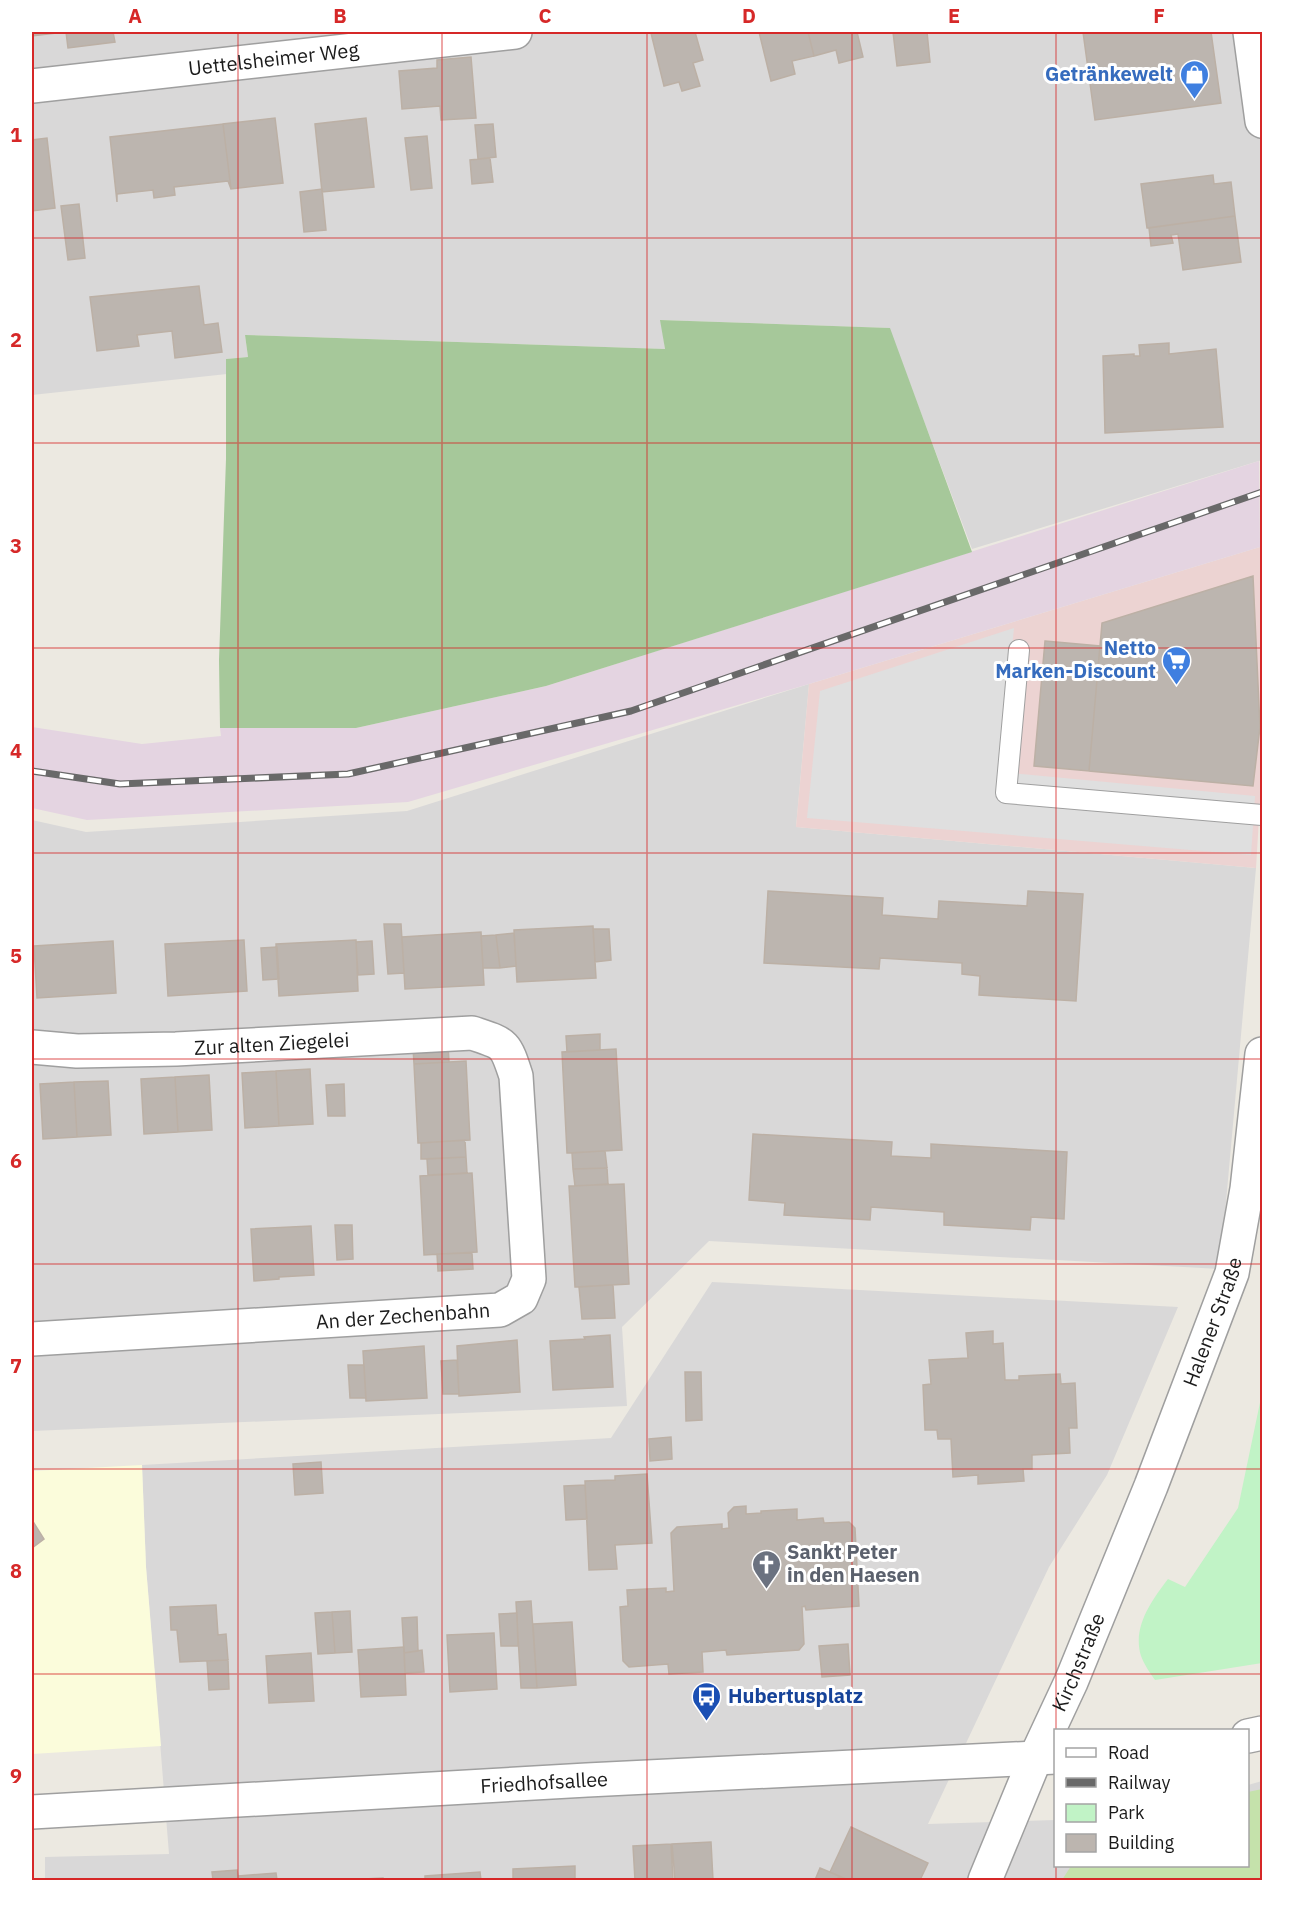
<svg xmlns="http://www.w3.org/2000/svg" width="1294" height="1912" viewBox="0 0 1294 1912" font-family="'IBM Plex Sans',sans-serif">
<style>
.residential{fill:#d9d8d8}
.commercial{fill:#ecd3d2}
.industrial{fill:#e4d4e1}
.education{fill:#fbfcdb}
.grass{fill:#c5e2ab}
.forest{fill:#a6c89a}
.park{fill:#c1f3c6}
.parking{fill:#dfdfdf}
.building{fill:#bcb5af;stroke:#bcb0a5;stroke-width:1.5}
.lines{fill:none;stroke-linecap:round;stroke-linejoin:round}
.lane-casing{stroke:#9f9f9f;stroke-width:22}
.street-casing{stroke:#9f9f9f;stroke-width:36}
.lane{stroke:#fff;stroke-width:20}
.street{stroke:#fff;stroke-width:33}
.rail-casing{stroke:#696969;stroke-width:7}
.rail{stroke:#fff;stroke-width:4.5;stroke-dasharray:14;stroke-linecap:butt}
.grid{fill:none;stroke:#d62828;stroke-width:1.5;stroke-opacity:0.55}
.labels{text-anchor:middle;stroke-width:6;stroke-linejoin:round;paint-order:stroke}
.street-label{font-size:20px;fill:#1b1b1b;stroke:#fff}
.shop-label{font-size:20px;font-weight:bold;fill:#366cbe;stroke:#fff;text-anchor:end}
.worship-label{font-size:20px;font-weight:bold;fill:#5b616d;stroke:#fff;text-anchor:start}
.transit-label{font-size:20px;font-weight:bold;fill:#164399;stroke:#fff;text-anchor:start}
.neatline{fill:none;stroke:#d62828;stroke-width:2}
.grid-label{font-size:20px;text-anchor:middle;font-weight:bold;fill:#d62828}
</style>
<rect width="100%" height="100%" fill="#ece9e1"/>
<path class="residential" d="M32,32H1262V460L972,549L889,328L661,320L665,349L245,335L248,357L226,359L227,374L32,395Z
M809,684L796,827L1256,868L1220,1269L709,1241L622,1327L627,1406L32,1431V820L86,832L407,811Z
M712,1282L1178,1307L1107,1475L1049,1567L928,1824L1055,1820L1056,1866H1248V1785L1262,1781V1880H45V1857L169,1854L146,1567L142,1465L611,1438Z"/>
<path class="commercial" d="M1260,547L1262,635V768L1256,868L796,827L809,684Z"/>
<path class="industrial" d="M1259,461L1260,547L809,684L408,802L87,820L32,808V727L142,744L221,736L220,728H356L546,686Z"/>
<path class="education" d="M142,1465L146,1567L161,1746L32,1754V1471Z"/>
<path class="grass" d="M1262,1789V1880H1062L1071,1866H1248V1792Z"/>
<path class="forest" d="M660,320L890,328L972,552L546,686L356,728H220L219,660L226,459V359L248,357L245,335L665,349Z"/>
<path class="park" d="M1262,1393V1663L1155,1680C1150,1673 1144,1664 1141,1656C1132,1627 1152,1600 1168,1579L1185,1587L1238,1508Z"/>
<path class="parking" d="M1014,628L1000,772L1255,796L1251,855L807,818L820,691Z"/>
<path class="building" d="M32,32H65L32,36Z
M66,32H113L115,42L68,48Z
M657,32H695L703,60L693,63L700,86L682,91L679,82L664,86L651,33Z
M759,32H808L814,56L792,61L795,74L771,81Z
M808,32H857L863,57L839,63L836,50L814,56Z
M893,32H927L930,62L897,66Z
M1083,32H1211L1221,103L1095,120Z
M471,57L476,118L441,120L440,106L402,109L399,71L437,68V60Z
M275,118L283,183L231,189L223,124Z
M366,118L374,187L322,192L315,124Z
M223,124L231,189L228,181L174,187L175,195L154,198L153,190L117,194V202L110,137Z
M493,124L496,157L478,159L475,125Z
M427,136L432,188L411,190L405,138Z
M47,138L55,208L32,211V140Z
M490,158L493,182L472,184L470,160Z
M1213,175L1214,184L1231,182L1235,216L1147,228L1141,184Z
M322,189L326,230L304,232L300,192Z
M79,204L85,258L68,260L61,206Z
M1235,216L1241,262L1183,270L1178,234L1171,235L1173,243L1151,246L1149,228Z
M199,286L204,325L218,323L222,352L175,358L172,331L137,335L139,346L97,351L90,297Z
M1169,343V354L1216,349L1223,427L1105,433L1103,356L1134,354V356H1140L1139,345Z
M1253,576L1260,727L1253,786L1089,771L1102,623Z
M1045,641L1100,646L1089,771L1034,766Z
M768,891L883,898L882,915L938,919L939,901L1027,906L1028,891L1083,894L1076,1001L979,995L980,976L962,974V963L880,958L879,969L764,963Z
M384,924H401L404,973L388,974Z
M593,926L596,978L517,982L514,930Z
M593,929H609L611,960L595,962Z
M481,932L484,985L405,989L402,937Z
M514,933L516,966L500,968L496,935Z
M496,935L500,968H483L481,936Z
M244,940L247,991L168,996L165,944Z
M356,940L358,991L279,996L276,944Z
M113,941L116,993L37,998L34,946Z
M372,941L374,974L358,975L356,942Z
M277,947L279,979L263,980L261,948Z
M600,1034V1050L567,1052L566,1036Z
M448,1045L449,1062L414,1064L413,1047Z
M616,1049L622,1150L567,1153L562,1052Z
M466,1061L470,1140L418,1143L414,1064Z
M310,1069L313,1124L279,1126L276,1071Z
M276,1071L279,1126L245,1128L242,1073Z
M209,1075L212,1130L178,1132L175,1077Z
M175,1077L178,1132L144,1134L141,1079Z
M108,1081L111,1135L77,1137L74,1082Z
M74,1082L77,1137L43,1139L40,1084Z
M344,1084L345,1116H328L326,1085Z
M753,1134L892,1142L891,1156L931,1158V1144L1067,1152L1064,1219L1031,1217L1030,1230L944,1225V1212L871,1207L870,1220L784,1215L785,1203L749,1200Z
M465,1140L466,1157L421,1159V1143Z
M603,1151H605L607,1168L573,1169L572,1153Z
M466,1157L467,1173L428,1175L427,1159Z
M607,1168L608,1184L575,1186L573,1169Z
M472,1173L477,1252L424,1255L420,1176Z
M624,1184L629,1284L575,1287L569,1186Z
M335,1225H352L353,1259L337,1260Z
M311,1226L314,1275L279,1277V1279L254,1281L251,1229Z
M472,1253L473,1269L438,1271L437,1254Z
M612,1285H613L615,1318L582,1319L579,1287Z
M993,1331V1344L1003,1343L1005,1380H1019V1376L1060,1374L1061,1384L1075,1383L1077,1428H1069L1070,1453L1032,1455V1469H1023L1024,1481L978,1484V1475L953,1477L951,1439H938L937,1430H925L923,1385L931,1384L929,1360L968,1358L966,1333Z
M610,1335L613,1387L553,1390L550,1341L585,1339L584,1337Z
M517,1340L520,1392L459,1396L457,1346Z
M424,1346L427,1398L366,1401L363,1351Z
M457,1360L459,1394H443L441,1361Z
M348,1365H364L366,1398H350Z
M685,1372H701L702,1420L686,1421Z
M671,1437L672,1459L650,1461L649,1439Z
M321,1462L323,1493L295,1495L293,1464Z
M647,1474L652,1543L615,1545L617,1569L589,1570L585,1481L615,1480V1476Z
M585,1485L587,1519L566,1520L564,1486Z
M746,1506V1514L761,1513V1511L797,1509V1520L823,1518L824,1523L849,1522L855,1528L859,1606L806,1610L805,1606L802,1607L804,1644L799,1650L727,1655L726,1650L702,1652L703,1672L669,1674L668,1664L629,1667L623,1661L620,1607L628,1606L627,1590L666,1588V1592L674,1591L671,1533L677,1527L722,1524V1529L729,1528L728,1513L734,1507Z
M32,1520L44,1539L32,1548Z
M531,1601L537,1688H521L516,1602Z
M216,1605L218,1635L226,1634L228,1660L180,1662L177,1630H171L170,1607Z
M350,1611L352,1652L335,1653L332,1612Z
M332,1612L335,1653L318,1654L315,1613Z
M517,1613L518,1646H501L499,1614Z
M417,1617L418,1651L404,1653L402,1618Z
M572,1622L576,1685L537,1688L533,1624Z
M494,1633L497,1689L450,1692L447,1635Z
M848,1644L850,1675L822,1677L819,1646Z
M404,1647L406,1695L361,1697L358,1650Z
M422,1650L424,1672L405,1673L404,1653Z
M311,1653L314,1701L269,1703L266,1656Z
M228,1660L229,1689L209,1690L207,1661Z
M851,1827L928,1863L920,1880H848L830,1872Z
M711,1842L713,1880H675L672,1844Z
M671,1844L673,1880H635L633,1846Z
M575,1866V1880H513V1869Z
M820,1868L839,1876L837,1880H815Z
M237,1870L238,1876L276,1873L277,1880H213L212,1872Z
M480,1872L481,1880H425V1876Z
M383,1878V1880H343Z"/>
<g class="lines">
<defs>
<path id="lane" d="M1019,650L1006,793L1262,815"/>
<g id="street">
<path d="M1250,32L1262,121"/>
<path id="s1" d="M32,86L515,32"/>
<path id="s2" d="M32,1047L77,1051L176,1049L472,1033C505,1044 505,1042 516,1076L529,1279L521,1298L500,1310L32,1339"/>
<path d="M1248,1736L1262,1733"/>
<path id="s3" d="M32,1812L587,1780L1056,1757"/>
<path id="s4" d="M985,1880L1035,1759L1071,1682L1151,1486L1232,1273L1247,1189L1262,1054"/>
</g>
</defs>
<use href="#lane" class="lane-casing"/>
<use href="#street" class="street-casing"/>
<use href="#lane" class="lane"/>
<use href="#street" class="street"/>
<defs>
<path id="rail" d="M32,771L120,784L348,774L631,711L1262,492"/>
</defs>
<use href="#rail" class="rail-casing"/>
<use href="#rail" class="rail"/>
</g>
<path class="grid" d="M238,32V1880M442,32V1880M647,32V1880M852,32V1880M1056,32V1730M32,238H1262M32,443H1262M32,648H1262M32,853H1262M32,1059H1262M32,1264H1262M32,1469H1262M32,1674H1262M1056,1866V1880"/>
<defs>
<symbol id="shop-pin" viewBox="-11 -11 22 30"><path d="M0 17L-7.5 6A9.5 9.5 0 1 1 7.5 6Z" fill="#3f7fe0" stroke="#fff"/><path d="M-5-2.5h2.3a2.7 3.5 0 0 1 5.4 0H5L5.5 6h-11ZM-1.5-2.5h3a1.5 2.3 0 0 0-3 0Z" fill="#fff"/></symbol>
<symbol id="supermarket-pin" viewBox="-11 -11 22 30"><path d="M0 17L-7.5 6A9.5 9.5 0 1 1 7.5 6Z" fill="#3f7fe0" stroke="#fff"/><path d="M-6-5.5h2.5l.6 2H6L4.5 2H-2.5L-4.4-4H-6ZM-1.5 3.2a1.3 1.3 0 1 0 .1 0ZM3 3.2a1.3 1.3 0 1 0 .1 0Z" fill="#fff"/></symbol>
<symbol id="church-pin" viewBox="-11 -11 22 30"><path d="M0 17L-7.5 6A9.5 9.5 0 1 1 7.5 6Z" fill="#6b7280" stroke="#fff"/><path d="M-1.2-6h2.4v3.5h3.3v2.4h-3.3V6h-2.4V-.1h-3.3v-2.4h3.3Z" fill="#fff"/></symbol>
<symbol id="bus-pin" viewBox="-11 -11 22 30"><path d="M0 17L-7.5 6A9.5 9.5 0 1 1 7.5 6Z" fill="#1a4fb4" stroke="#fff"/><path d="M-5-6H5V4H4V6H2V4H-2V6H-4V4H-5ZM-3.5-4V0h7V-4ZM-3.5 1.2v1.5H-2V1.2ZM2 1.2v1.5H3.5V1.2Z" fill="#fff"/></symbol>
</defs>
<g fill-rule="evenodd">
<use href="#shop-pin" x="1178" y="58" width="33" height="45"/>
<use href="#supermarket-pin" x="1160" y="644" width="33" height="45"/>
<use href="#church-pin" x="750" y="1548" width="33" height="45"/>
<use href="#bus-pin" x="690" y="1680" width="33" height="45"/>
</g>
<g class="labels">
<g class="street-label">
<text dy="7" stroke="none"><textPath href="#s1" startOffset="243">Uettelsheimer Weg</textPath></text>
<text dy="7" stroke="none"><textPath href="#s2" startOffset="240">Zur alten Ziegelei</textPath></text>
<text transform="translate(403 1316) rotate(-4)" y="7">An der Zechenbahn</text>
<text dy="7" stroke="none"><textPath href="#s4" startOffset="603">Halener Straße</textPath></text>
<text dy="7" stroke="none"><textPath href="#s4" startOffset="237">Kirchstraße</textPath></text>
<text dy="7" stroke="none"><textPath href="#s3" startOffset="513">Friedhofsallee</textPath></text>
</g>
<g class="shop-label">
<text x="1173" y="81">Getränkewelt</text>
<text x="1156" y="655">Netto<tspan x="1156" dy="23">Marken-Discount</tspan></text>
</g>
<g class="worship-label">
<text x="787" y="1559">Sankt Peter<tspan x="787" dy="23">in den Haesen</tspan></text>
</g>
<g class="transit-label">
<text x="728" y="1703">Hubertusplatz</text>
</g>
</g>
<rect width="1294" height="1912" fill="none" stroke="#ffffff" stroke-width="66"/>
<rect x="1054" y="1729" width="195" height="138" fill="#ffffff" stroke="#a4a4a4" stroke-width="1.5"/>
<rect x="1066" y="1748" width="30" height="9" fill="#ffffff" stroke="#a4a4a4" stroke-width="1.5"/>
<text x="1108" y="1759" font-size="18" fill="#1b1b1b">Road</text>
<rect x="1066" y="1778" width="30" height="9" fill="#696969" stroke="#a4a4a4" stroke-width="1.5"/>
<text x="1108" y="1789" font-size="18" fill="#1b1b1b">Railway</text>
<rect x="1066" y="1804" width="30" height="18" fill="#c1f3c6" stroke="#a4a4a4" stroke-width="1.5"/>
<text x="1108" y="1819" font-size="18" fill="#1b1b1b">Park</text>
<rect x="1066" y="1834" width="30" height="18" fill="#bcb5af" stroke="#a4a4a4" stroke-width="1.5"/>
<text x="1108" y="1849" font-size="18" fill="#1b1b1b">Building</text>
<rect x="33" y="33" width="1228" height="1846" class="neatline"/>
<g class="grid-label">
<text x="135" y="23">A</text>
<text x="340" y="23">B</text>
<text x="545" y="23">C</text>
<text x="749" y="23">D</text>
<text x="954" y="23">E</text>
<text x="1159" y="23">F</text>
<text x="16" y="142">1</text>
<text x="16" y="347">2</text>
<text x="16" y="553">3</text>
<text x="16" y="758">4</text>
<text x="16" y="963">5</text>
<text x="16" y="1168">6</text>
<text x="16" y="1373">7</text>
<text x="16" y="1578">8</text>
<text x="16" y="1783">9</text>
</g>
</svg>
